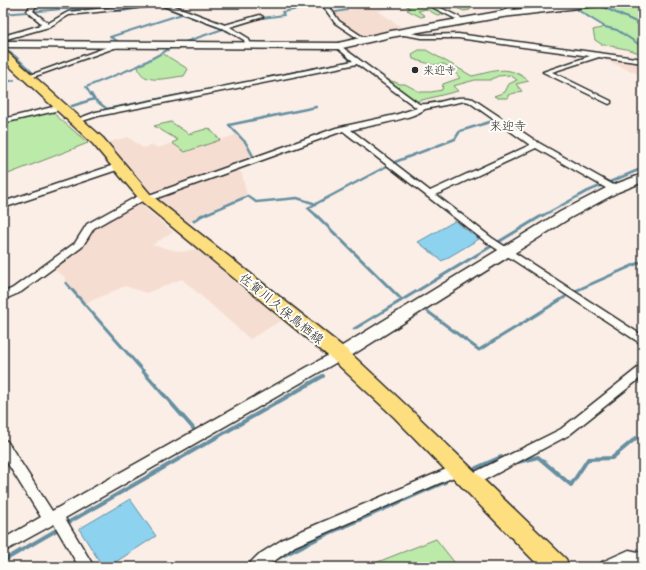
<svg xmlns="http://www.w3.org/2000/svg" width="646" height="570" viewBox="0 0 646 570" font-family="Itim,'Klee One',sans-serif">
<style>
.built{fill:#f6ddd1}
.green{fill:#bbeaa9;stroke:#738a6a}
.water{fill:#8dd2ef;stroke:#668fa1}
.lines{fill:none;stroke-linecap:round;stroke-linejoin:round}
.stream-far3{stroke:#668fa1;stroke-width:2}
.stream-far2{stroke:#668fa1;stroke-width:2.5}
.stream-far1{stroke:#668fa1;stroke-width:3}
.stream{stroke:#668fa1;stroke-width:4}
.street-casing{stroke:#2b2b2b;stroke-width:3}
.secondary-casing{stroke:#2b2b2b;stroke-width:3}
.primary-casing{stroke:#2b2b2b;stroke-width:3}
.street{fill:#fdfcf7;fill-rule:evenodd}
.secondary{fill:#fdfcf7;fill-rule:evenodd}
.primary{fill:#fedf80;fill-rule:evenodd}
.poi-dot{fill:#2b2b2b;stroke:#fdfcf7;stroke-width:1.5}
.labels{text-anchor:middle;stroke-width:4;stroke-linejoin:round;paint-order:stroke}
.far-poi-label{font-size:11px;fill:#2b2b2b;stroke:#fdfcf7;text-anchor:start}
.far-neighbourhood-label{font-size:12px;fill:#2b2b2b;stroke:#fdfcf7}
.street-label{font-size:13px;fill:#2b2b2b;stroke:#fdfcf7}
</style>
<rect width="100%" height="100%" fill="#faeee6"/>
<filter id="ink" filterUnits="userSpaceOnUse"><feTurbulence type="fractalNoise" baseFrequency=".025" numOctaves="2"/><feDisplacementMap in="SourceGraphic" scale="8" xChannelSelector="R" yChannelSelector="G"/><feConvolveMatrix kernelMatrix="1 2 1 2 8 2 1 2 1" color-interpolation-filters="sRGB"/></filter>
<g filter="url(#ink)">
<path class="built" d="M374,3H416L378,11L407,31L366,38L341,21L333,13L371,6Z
M598,57L643,62V76Z
M238,134L247,143L256,158L237,166L242,175L247,195L205,212L189,223L153,195L109,142L128,137L143,148L153,145L158,148L172,143L185,152Z
M138,202L173,232L152,245L182,252L196,249L282,320L250,339L182,279L146,293L125,286L84,304L66,283L64,276L51,268L92,227Z"/>
<path class="green" d="M416,3H481L469,5L470,10L464,11L447,4L434,6L447,14L439,16L426,9L418,11L425,16L421,17L407,10L410,8L405,5Z
M623,3H643V54L626,49L601,44L595,40L593,30L605,27L576,9Z
M419,50H426L472,76C496,71 508,64 529,81L516,84L522,91L508,95V98H498L494,96L505,92L509,84L517,80L510,75L498,76L490,80H475L453,86L458,91L414,102L385,80H389L400,84H405L420,92H431L442,90L443,84L460,78L451,68L444,64L433,65L413,59L412,54Z
M162,53L188,69L184,76C170,77 141,87 138,66Z
M52,112L88,143L3,176V123Z
M171,122L189,134L209,128L220,140L185,152L172,143L178,140L154,126Z
M436,539L458,567H365Z"/>
<path class="water" d="M455,221L479,239L442,261L418,242Z
M130,499L156,536L108,567H103L79,529Z"/>
<g class="lines">
<path class="stream-far3" d="M601,6L636,22L643,29
M576,9L605,27L617,30L640,45
M100,11H122L159,5L217,27
M336,12L347,10
M3,14L62,9H104
M255,19L284,15L282,12L321,5L334,21
M54,20L63,14L69,13
M121,43L110,37L182,14
M182,43L223,29L240,37
M643,44L640,45L643,46
M3,48L15,56L34,74L38,73
M285,74L351,61L337,48
M251,81L279,75
M3,83L14,80
M227,86L246,82
M91,95L86,87L138,66L171,48
M180,95L223,87"/>
<path class="stream-far2" d="M91,94L94,99
M72,106L94,99L107,109L185,94
M254,158L246,143L229,125L316,107
M395,162L455,139L460,131L493,121
M201,216L248,196L256,202L297,198L316,204
M317,216L308,208L387,166
M542,216L586,192L643,168"/>
<path class="stream-far1" d="M316,215L402,300
M194,221L202,215
M66,283L144,372
M3,292L14,288
M573,292L643,261
M427,311L479,350L565,297
M354,329L543,215"/>
<path class="stream" d="M143,371L193,428
M518,462L538,457L571,485L588,459L612,458L636,438
M476,468L501,457
M64,525L323,376
M276,559L327,534L445,482
M3,561L60,528"/>
<defs>
<path id="street" d="M32,3H38L33,11L47,22V24L68,12L156,3H167L225,25L260,15L263,17L230,27L248,38L252,46L249,48L246,46L244,40L227,30L161,5L69,15L49,27L3,40V36L38,26L41,23L27,11Z
M321,3H327L339,21L366,39V41H362L335,23Z
M424,3H431L467,21L462,22Z
M508,3H514V8L505,15H501V13L508,7Z
M400,31L422,35L458,34L643,59V63L599,57L552,72L611,101V103L609,104L543,72L590,56L458,38H422L398,34L397,33Z
M118,43L121,45L120,46L30,78L25,77Z
M338,44L419,104C437,106 455,94 473,99L539,143L617,187L618,189L617,191H611L536,148L436,195L492,238L643,336V345L486,242L343,131L157,198L142,201L94,228L82,247L21,292L3,300V293L13,288L75,243L87,224L136,197L152,194L336,128L395,115L417,108L357,64L98,116L76,123L72,121L96,112L353,61L336,47V45ZM465,101L469,102L530,145L430,191L351,130C368,126 413,119 425,109Z
M61,105L65,107L64,109L3,123V119Z
M117,164H123L124,166L123,168L3,208V202Z
M340,351L344,352L346,355L344,358L65,518L94,567H79L54,524L3,552V539L41,517L3,456V440L7,441L52,511L327,356Z
M643,366V376L569,435L475,485L470,486L465,485L463,481L465,477L561,429L639,367Z
M458,464L463,465L464,469L463,473L295,546L266,567H249L251,562L258,555L285,538Z
M629,550L643,553V567L630,563L621,567H600L602,562Z"/>
<path id="secondary" d="M580,3H607L603,5L503,17L391,37L338,49L3,47V41L338,43L391,31L503,11Z
M643,174V182L618,192L570,218L346,359L340,361L334,359L332,355L334,351L560,212L610,186Z"/>
<path id="primary" d="M3,51L7,52L103,138L151,195L347,350L408,407L566,559L569,567H540L394,417L333,360L141,201L93,144L3,60Z"/>
</defs>
<use href="#street" class="street-casing"/>
<use href="#secondary" class="secondary-casing"/>
<use href="#primary" class="primary-casing"/>
<use href="#street" class="street"/>
<use href="#secondary" class="secondary"/>
<use href="#primary" class="primary"/>
</g>
</g>
<circle class="poi-dot" cx="415" cy="70" r="4"/>
<g class="labels">
<g class="far-poi-label">
<text x="423" y="74">来迎寺</text>
</g>
<g class="far-neighbourhood-label">
<text x="508" y="130">来迎寺</text>
</g>
<g class="street-label">
<text transform="translate(282 308) rotate(39)" y="5">佐賀川久保鳥栖線</text>
</g>
</g>
<rect width="646" height="570" fill="none" stroke="#fdfcf7" stroke-width="16"/>
<rect x="8" y="8" width="630" height="554" fill="none" stroke="#2b2b2b" stroke-width="1.5" filter="url(#ink)"/>
</svg>
